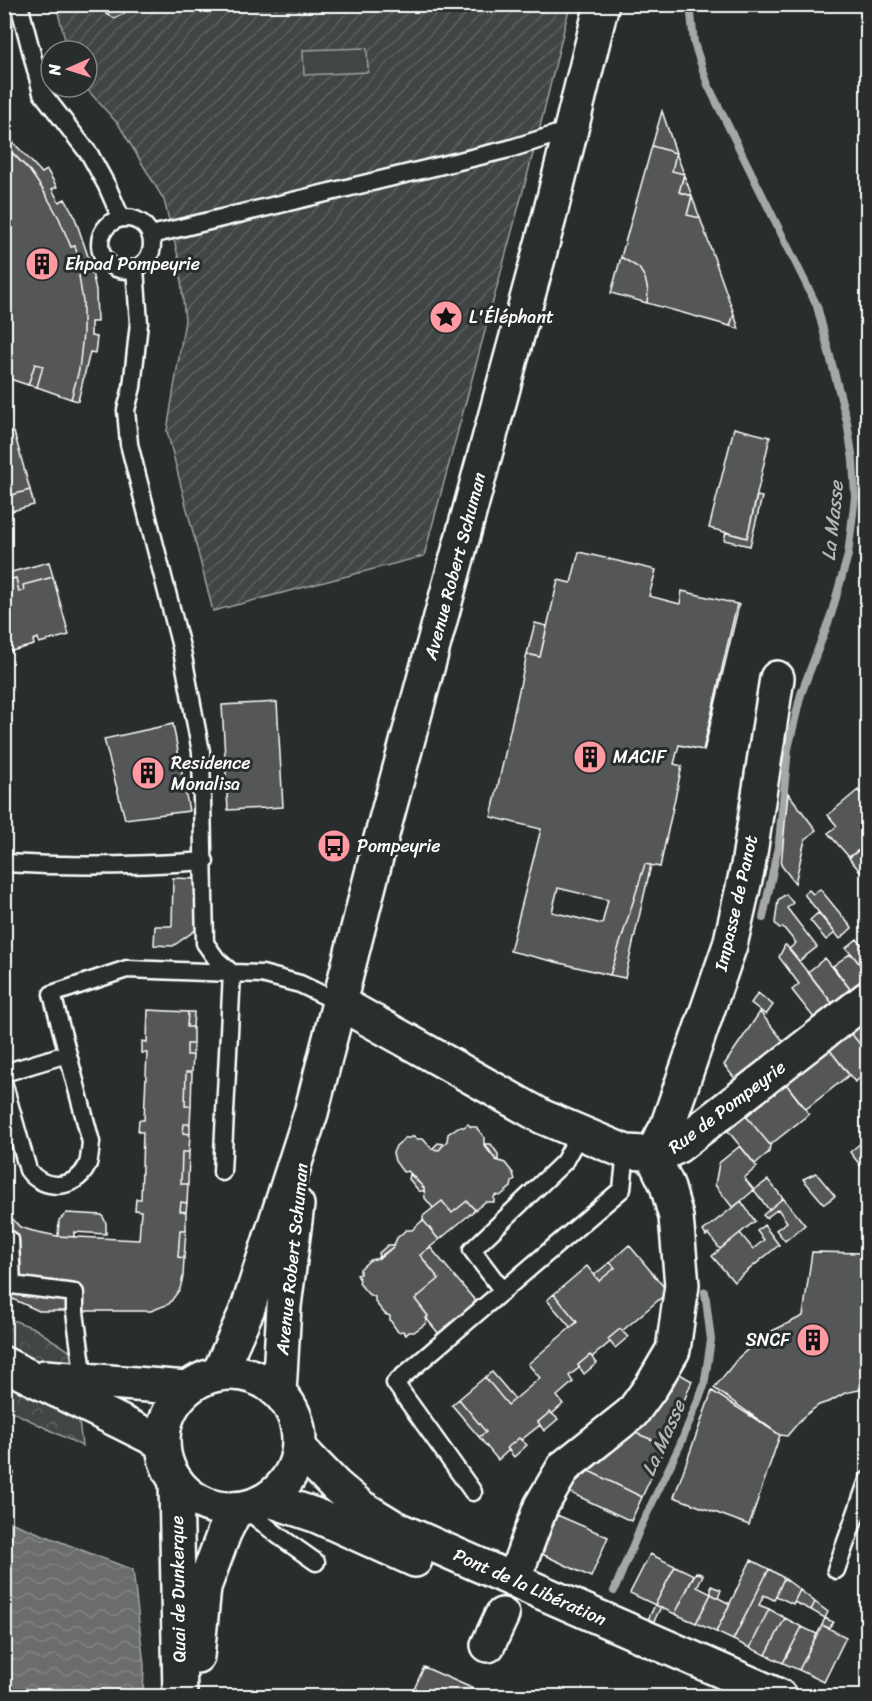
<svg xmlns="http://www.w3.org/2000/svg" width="872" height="1701" viewBox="0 0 872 1701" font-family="Sriracha,sans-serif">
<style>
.forest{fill:url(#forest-crowns);stroke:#a0a2a2;stroke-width:1.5}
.garden{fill:url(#garden-furrows);stroke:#a0a2a2;stroke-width:1.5}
.pitch{fill:#414445;stroke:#a0a2a2;stroke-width:1.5}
.water{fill:url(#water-waves);stroke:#a6a7a7;stroke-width:1.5}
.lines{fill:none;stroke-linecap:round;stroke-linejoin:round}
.stream{stroke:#a6a7a7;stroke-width:8}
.building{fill:#555758;stroke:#fff;stroke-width:1.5;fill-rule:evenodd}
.service-casing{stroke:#fff;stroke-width:21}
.minor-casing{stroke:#fff;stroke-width:38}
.tertiary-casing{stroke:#fff;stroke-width:38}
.secondary-casing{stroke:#fff;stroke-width:38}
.primary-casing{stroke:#fff;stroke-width:38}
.service{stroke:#2a2d2e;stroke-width:16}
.minor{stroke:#2a2d2e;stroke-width:33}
.tertiary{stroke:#2a2d2e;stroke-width:33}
.secondary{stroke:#2a2d2e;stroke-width:33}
.primary{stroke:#2a2d2e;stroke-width:33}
.labels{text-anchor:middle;stroke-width:6;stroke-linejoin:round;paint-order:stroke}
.poi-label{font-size:18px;fill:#fff;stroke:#2a2d2e;text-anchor:start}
.street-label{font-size:18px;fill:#fff;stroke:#2a2d2e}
.water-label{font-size:20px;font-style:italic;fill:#b4b6b6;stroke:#2a2d2e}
</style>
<defs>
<pattern id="forest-crowns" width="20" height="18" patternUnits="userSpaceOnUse" patternTransform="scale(1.5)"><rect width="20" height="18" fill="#414445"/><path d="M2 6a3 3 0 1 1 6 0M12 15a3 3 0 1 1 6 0" fill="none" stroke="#5e6061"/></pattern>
<pattern id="garden-furrows" width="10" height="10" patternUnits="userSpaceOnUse" patternTransform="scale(1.5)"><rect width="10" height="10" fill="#414445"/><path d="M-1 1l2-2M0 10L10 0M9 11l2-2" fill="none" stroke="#5e6061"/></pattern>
<pattern id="water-waves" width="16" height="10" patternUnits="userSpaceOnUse" patternTransform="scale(1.5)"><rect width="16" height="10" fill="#6a6c6d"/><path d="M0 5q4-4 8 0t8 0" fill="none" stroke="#808283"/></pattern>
</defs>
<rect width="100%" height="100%" fill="#2a2d2e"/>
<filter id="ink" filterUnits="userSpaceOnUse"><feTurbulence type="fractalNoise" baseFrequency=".0167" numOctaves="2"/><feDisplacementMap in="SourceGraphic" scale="12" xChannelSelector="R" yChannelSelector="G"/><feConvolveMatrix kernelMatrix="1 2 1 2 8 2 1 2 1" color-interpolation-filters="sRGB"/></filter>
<g filter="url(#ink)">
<path class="forest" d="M4,1317L34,1328L71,1352L82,1446L5,1408Z"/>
<path class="garden" d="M56,5H570L537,139L424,556L213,611L167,431L185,320L179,260L164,200L119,125L85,87H87V51H68Z"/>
<path class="pitch" d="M367,48L368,72L304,75L303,50Z"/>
<path class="water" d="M5,1520L133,1570L144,1665L143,1696H5Z"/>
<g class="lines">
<path class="stream" d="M690,4L694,43L708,85L817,306L847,422L853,460L855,497L848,555L831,615L801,694L788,749L779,842L763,918
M614,1591L641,1526L680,1445L704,1386L711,1340L705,1292"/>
</g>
<path class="building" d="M106,4H124V14L114,18L106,14Z
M662,111L676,153L652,146Z
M10,139L42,173L47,170L57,187L52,189L59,202L65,199L74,215L89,259L96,290L97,322H91V336L97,337L95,353L90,352L78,401L71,399L79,370L83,334V302L79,276L82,275L77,253L75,246L71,247L59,218L43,190L30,171L5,145Z
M4,145L30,171L43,190L59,218L71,247L75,246L77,253L82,275L79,276L83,302V334L79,370L71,399L37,387L43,366L35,364L28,385L4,377Z
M652,146L676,153L672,171L684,174L679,192L692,196L687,215L700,218L734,314L730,326L647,303L648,291L645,278L639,268L621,257Z
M676,153L684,174L672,171Z
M684,175L692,196L679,192Z
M692,197L700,218L687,215Z
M621,257L639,268L645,278L648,291L647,303L611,293Z
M734,314L739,329L730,326Z
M35,364L43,366L37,387L28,385Z
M734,428L770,437L747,538L709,528Z
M14,432L30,490L4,497V434Z
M30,490L34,505L4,513V497Z
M757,496L762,497L750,546L724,540L726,532L747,538Z
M579,552L656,570L649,596L680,604L682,591L737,604L703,750L679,745L674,764L682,766L660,867L645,864L610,975L510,951L541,829L491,817L527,654L540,657L558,580L571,583ZM558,888L608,900L602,924L552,912Z
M49,562L53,577L23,585L24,590L19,592L16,578L4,581V574Z
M53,577L69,635L39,643L38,638L33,640L34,645L4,653V581L16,578L19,592L24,590L23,585Z
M737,604L739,605L704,751L703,750Z
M535,623L547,626L540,657L527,654Z
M277,702L283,807L228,810L222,705Z
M173,724L189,811L125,819L104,739Z
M858,790L868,802V843L849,857L828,833L837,826L828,815Z
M788,793L816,830L805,840L795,883L781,865Z
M868,843V881L849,858Z
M645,864L651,865L625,978L610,975Z
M173,878L198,879L197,929L173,946L154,945L155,926H172Z
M820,889L852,928L840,939L804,894L809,890L813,894Z
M786,894L793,903L787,908L817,947L799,961L789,949L796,943L783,927L780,929L775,923L778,900Z
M818,913L835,933L826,940L810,920Z
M857,939L868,952V973L846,948Z
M785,945H786L832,1003L814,1018L792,990L799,984L779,957Z
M851,953L868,975L850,989L833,966Z
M825,958L850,989L832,1003L808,972Z
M758,993L773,1005L766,1015L751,1003Z
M148,1010L188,1012L187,1027H193V1044H187V1055H193L192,1072H186L185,1106H191L190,1124H184L183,1133L190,1134L189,1152H182L181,1184H188L187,1203L181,1202L180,1211L186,1212V1230H180L178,1257L184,1258L183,1277L180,1289L169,1304L151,1311H39L4,1295V1210L20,1227L33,1231L57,1236L139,1240L141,1211L135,1210L136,1199H141L143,1132H138L139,1120H144L147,1053H142V1041L147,1042Z
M188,1012H194L193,1027H187Z
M760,1012L784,1042L736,1080L724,1065Z
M867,1018L868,1020V1054L850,1032Z
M850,1032L868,1054V1072L855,1082L829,1049Z
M187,1044H193V1055H187Z
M829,1049L849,1075L806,1109L786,1084Z
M186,1072H192L191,1106H185Z
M786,1084L809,1114L770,1145L746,1116Z
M746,1116L770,1145L769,1152L755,1164L728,1131Z
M184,1124H190V1134L183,1133Z
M468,1124L471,1127H476L484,1137V1145L496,1160L505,1163L513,1173L515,1180L512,1182L511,1187L500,1196L496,1195L494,1197V1202H485L475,1210L467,1201L452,1213L442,1201L433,1208L425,1198L424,1188L412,1175L408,1171L403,1172L395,1161L393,1153L396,1146L405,1138H410L414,1136L417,1139H423L432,1149L439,1150L447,1141L448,1134L458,1127H464Z
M868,1137V1174H867L850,1152Z
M438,1143L444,1144L439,1150L432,1149Z
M485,1144H491L498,1154V1160H496Z
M740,1146L757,1167L744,1178L754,1190L733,1208L715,1185L719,1163Z
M182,1152H189L188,1184H181Z
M816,1173L835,1196L824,1204L803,1179Z
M410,1174L424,1188V1191H419L409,1179Z
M768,1180L783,1198L769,1210L754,1190Z
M783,1198L805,1225L785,1241L776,1230L787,1222L778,1209L766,1218L763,1215Z
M442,1201L452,1213L467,1201L475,1210L439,1240L423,1220V1216Z
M741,1201L755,1221L720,1249L708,1234L706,1236L703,1231Z
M181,1202L187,1203L186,1212L180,1211Z
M67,1213L102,1215L106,1223V1234L74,1232V1237L58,1236L59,1220Z
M423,1220L439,1240L420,1255L439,1279L415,1299L428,1316L425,1324L414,1332H409L406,1335L403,1331L398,1332L390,1320V1316L385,1314L375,1302V1297L368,1294L359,1283L360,1280L357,1275L360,1274V1269L370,1260L380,1258L393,1247L397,1238L406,1230H412Z
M764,1225L779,1245L734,1282L712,1256L740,1233L753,1249L764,1240L757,1231Z
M180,1230H186L184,1258L178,1257Z
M388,1245H393V1247L378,1258L379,1253Z
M629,1245L668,1292L622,1331L620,1329L608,1339L610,1342L592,1357L590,1355L578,1365L579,1368L569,1376L573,1382L557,1396L563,1404L552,1414L550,1412L538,1422L540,1425L521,1440L519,1438L507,1448L509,1450L498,1460L479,1437L486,1432L459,1399L485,1377L508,1405L540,1378L528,1364L577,1322L554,1294L587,1266L599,1281L615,1268L610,1262Z
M430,1247L477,1303L439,1334L426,1318L428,1316L415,1299L439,1279L420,1255Z
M812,1252L868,1253V1388L845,1393L831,1401L819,1405L803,1417L787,1436L780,1435L714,1388L739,1357L766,1334L803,1316Z
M610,1262L615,1268L599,1281L594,1275Z
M554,1294L577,1322L571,1328L547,1300Z
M620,1329L628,1337L615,1348L608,1339Z
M590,1355L597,1363L584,1374L578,1365Z
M492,1372L515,1399L508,1405L485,1377Z
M678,1373L692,1381L666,1445L635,1433L657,1406Z
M712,1391L780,1435L749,1525L674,1497Z
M459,1399L486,1432L479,1437L452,1405Z
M550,1412L558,1419L544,1431L538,1422Z
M635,1433L666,1445L642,1497L589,1471Z
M519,1438L527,1445L514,1457L507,1448Z
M4,1469L14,1473L4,1493Z
M589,1471L642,1497L631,1521L567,1491L568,1488Z
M557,1515L608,1537L591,1577L542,1554Z
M650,1554L675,1566L655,1605L630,1593Z
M751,1560L769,1569L733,1640L716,1632Z
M675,1566L694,1575L675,1614L655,1605Z
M769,1569L784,1578L774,1600L764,1595L759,1605L769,1609L750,1648L733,1640Z
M696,1572L703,1575L697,1587L711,1594L696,1623L675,1614Z
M784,1578L800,1590L793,1604L776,1596Z
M711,1586L721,1590L718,1598L711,1594Z
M800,1590L815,1602L811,1610L794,1602Z
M711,1594L730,1604L716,1632L696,1623Z
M815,1602L828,1612L825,1618L811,1610Z
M655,1605L661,1607L652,1625L647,1622Z
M769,1609L785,1618L766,1655L750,1648Z
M785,1618L802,1627L783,1663L766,1655Z
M825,1618L833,1622L829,1628L822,1625Z
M822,1625L846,1637L824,1682L799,1670Z
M802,1627L817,1634L799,1670L783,1663Z
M424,1667L490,1696H411Z"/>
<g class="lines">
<defs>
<path id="service" d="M19,4L42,93L90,155L107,186L121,218
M100 244a26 26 0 1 1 52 0a26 26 0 1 1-52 0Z
M151,235L509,149L570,130
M135,268L139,323L132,387L126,410L129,444L182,651L201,752L205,943L217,960L232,973L262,974L300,984L340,1003
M4,863C71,867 139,866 205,861
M4,1073L67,1054
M4,1085L28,1170C43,1191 75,1190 87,1166C90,1160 90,1150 91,1142L52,994L127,969L232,973L222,1172
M10,1240L12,1285L75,1293V1312L84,1380
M503,1291L472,1250L564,1162L580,1133
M473,1492L395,1383L622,1189L626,1152
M244,1508L279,1536L316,1562
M836,1570L868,1480"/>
<path id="minor" d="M340,1003L543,1117L626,1152L663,1154L678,1146L868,998
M521,1560L541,1506L564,1467L632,1413L653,1384L673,1350L682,1285L676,1217L667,1185L652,1154L667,1127L730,945L748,866L777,678
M488,1645L502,1615"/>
<path id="tertiary" d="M176,1481L180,1696
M197,1656L204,1587L224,1533L236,1509"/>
<path id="secondary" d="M4,1364L163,1443
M45,1377L187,1388"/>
<path id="primary" d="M163 1441a68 68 0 1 1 136 0a68 68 0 1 1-136 0Z
M219,1373L248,1308L311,1113L380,842L549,218L602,4
M279,1392L284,1306L297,1205
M299,1448L336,1486L361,1507L397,1529L779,1696
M267,1499L315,1515L415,1560"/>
</defs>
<use href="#service" class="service-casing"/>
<use href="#minor" class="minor-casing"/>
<use href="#tertiary" class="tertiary-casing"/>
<use href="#secondary" class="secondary-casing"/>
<use href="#primary" class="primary-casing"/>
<use href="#service" class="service"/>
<use href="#minor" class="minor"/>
<use href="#tertiary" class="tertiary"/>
<use href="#secondary" class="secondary"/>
<use href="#primary" class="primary"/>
</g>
</g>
<defs>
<symbol id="building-disc" viewBox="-11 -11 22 22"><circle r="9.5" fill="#ff9aa2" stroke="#2a2d2e"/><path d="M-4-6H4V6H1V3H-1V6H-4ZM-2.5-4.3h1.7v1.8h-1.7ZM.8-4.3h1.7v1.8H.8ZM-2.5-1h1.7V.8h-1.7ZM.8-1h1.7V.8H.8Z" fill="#111"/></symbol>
<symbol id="sight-disc" viewBox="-11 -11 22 22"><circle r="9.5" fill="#ff9aa2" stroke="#2a2d2e"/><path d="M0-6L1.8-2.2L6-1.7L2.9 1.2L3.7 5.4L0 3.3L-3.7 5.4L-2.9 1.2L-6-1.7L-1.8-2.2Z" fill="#111"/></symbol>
<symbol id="bus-disc" viewBox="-11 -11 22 22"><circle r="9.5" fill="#ff9aa2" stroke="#2a2d2e"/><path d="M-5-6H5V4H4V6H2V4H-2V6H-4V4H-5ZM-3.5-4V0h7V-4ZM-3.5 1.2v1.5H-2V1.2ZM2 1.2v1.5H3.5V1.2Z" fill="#111"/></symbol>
</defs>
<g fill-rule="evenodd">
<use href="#building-disc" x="23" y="245" width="38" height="38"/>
<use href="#sight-disc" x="427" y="298" width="38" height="38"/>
<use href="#building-disc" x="571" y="738" width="38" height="38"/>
<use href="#building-disc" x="129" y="754" width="38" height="38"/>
<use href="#bus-disc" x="315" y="827" width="38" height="38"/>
<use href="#building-disc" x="794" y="1321" width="38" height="38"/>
</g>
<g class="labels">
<g class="poi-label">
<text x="65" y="270">Ehpad Pompeyrie</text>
<text x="469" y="323">L'Éléphant</text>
<text x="613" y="763">MACIF</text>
<text x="171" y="769">Residence<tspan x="171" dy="21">Monalisa</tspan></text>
<text x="357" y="852">Pompeyrie</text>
<text x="790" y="1346" text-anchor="end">SNCF</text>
</g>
<g class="street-label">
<text transform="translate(455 566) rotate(-75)" y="6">Avenue Robert Schuman</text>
<text transform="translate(736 903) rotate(-77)" y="6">Impasse de Panot</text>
<text transform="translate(727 1107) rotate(-37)" y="6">Rue de Pompeyrie</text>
<text transform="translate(292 1259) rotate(-84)" y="6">Avenue Robert Schuman</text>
<text transform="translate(530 1587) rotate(24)" y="6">Pont de la Libération</text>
<text transform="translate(178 1589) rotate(-91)" y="6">Quai de Dunkerque</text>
</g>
<g class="water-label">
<text transform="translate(832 521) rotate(-84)" y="7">La Masse</text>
<text transform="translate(663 1438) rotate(-66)" y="7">La Masse</text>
</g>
</g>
<rect width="872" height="1701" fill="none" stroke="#2a2d2e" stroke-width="24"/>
<rect x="12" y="12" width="848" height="1677" fill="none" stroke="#fff" stroke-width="2" filter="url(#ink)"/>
<g transform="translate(69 69) rotate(267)"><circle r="28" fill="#2a2d2e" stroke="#7f8182" stroke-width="1.5"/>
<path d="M0-4.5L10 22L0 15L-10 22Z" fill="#ff9aa2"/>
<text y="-9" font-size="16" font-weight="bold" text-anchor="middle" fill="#ffffff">N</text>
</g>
</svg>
